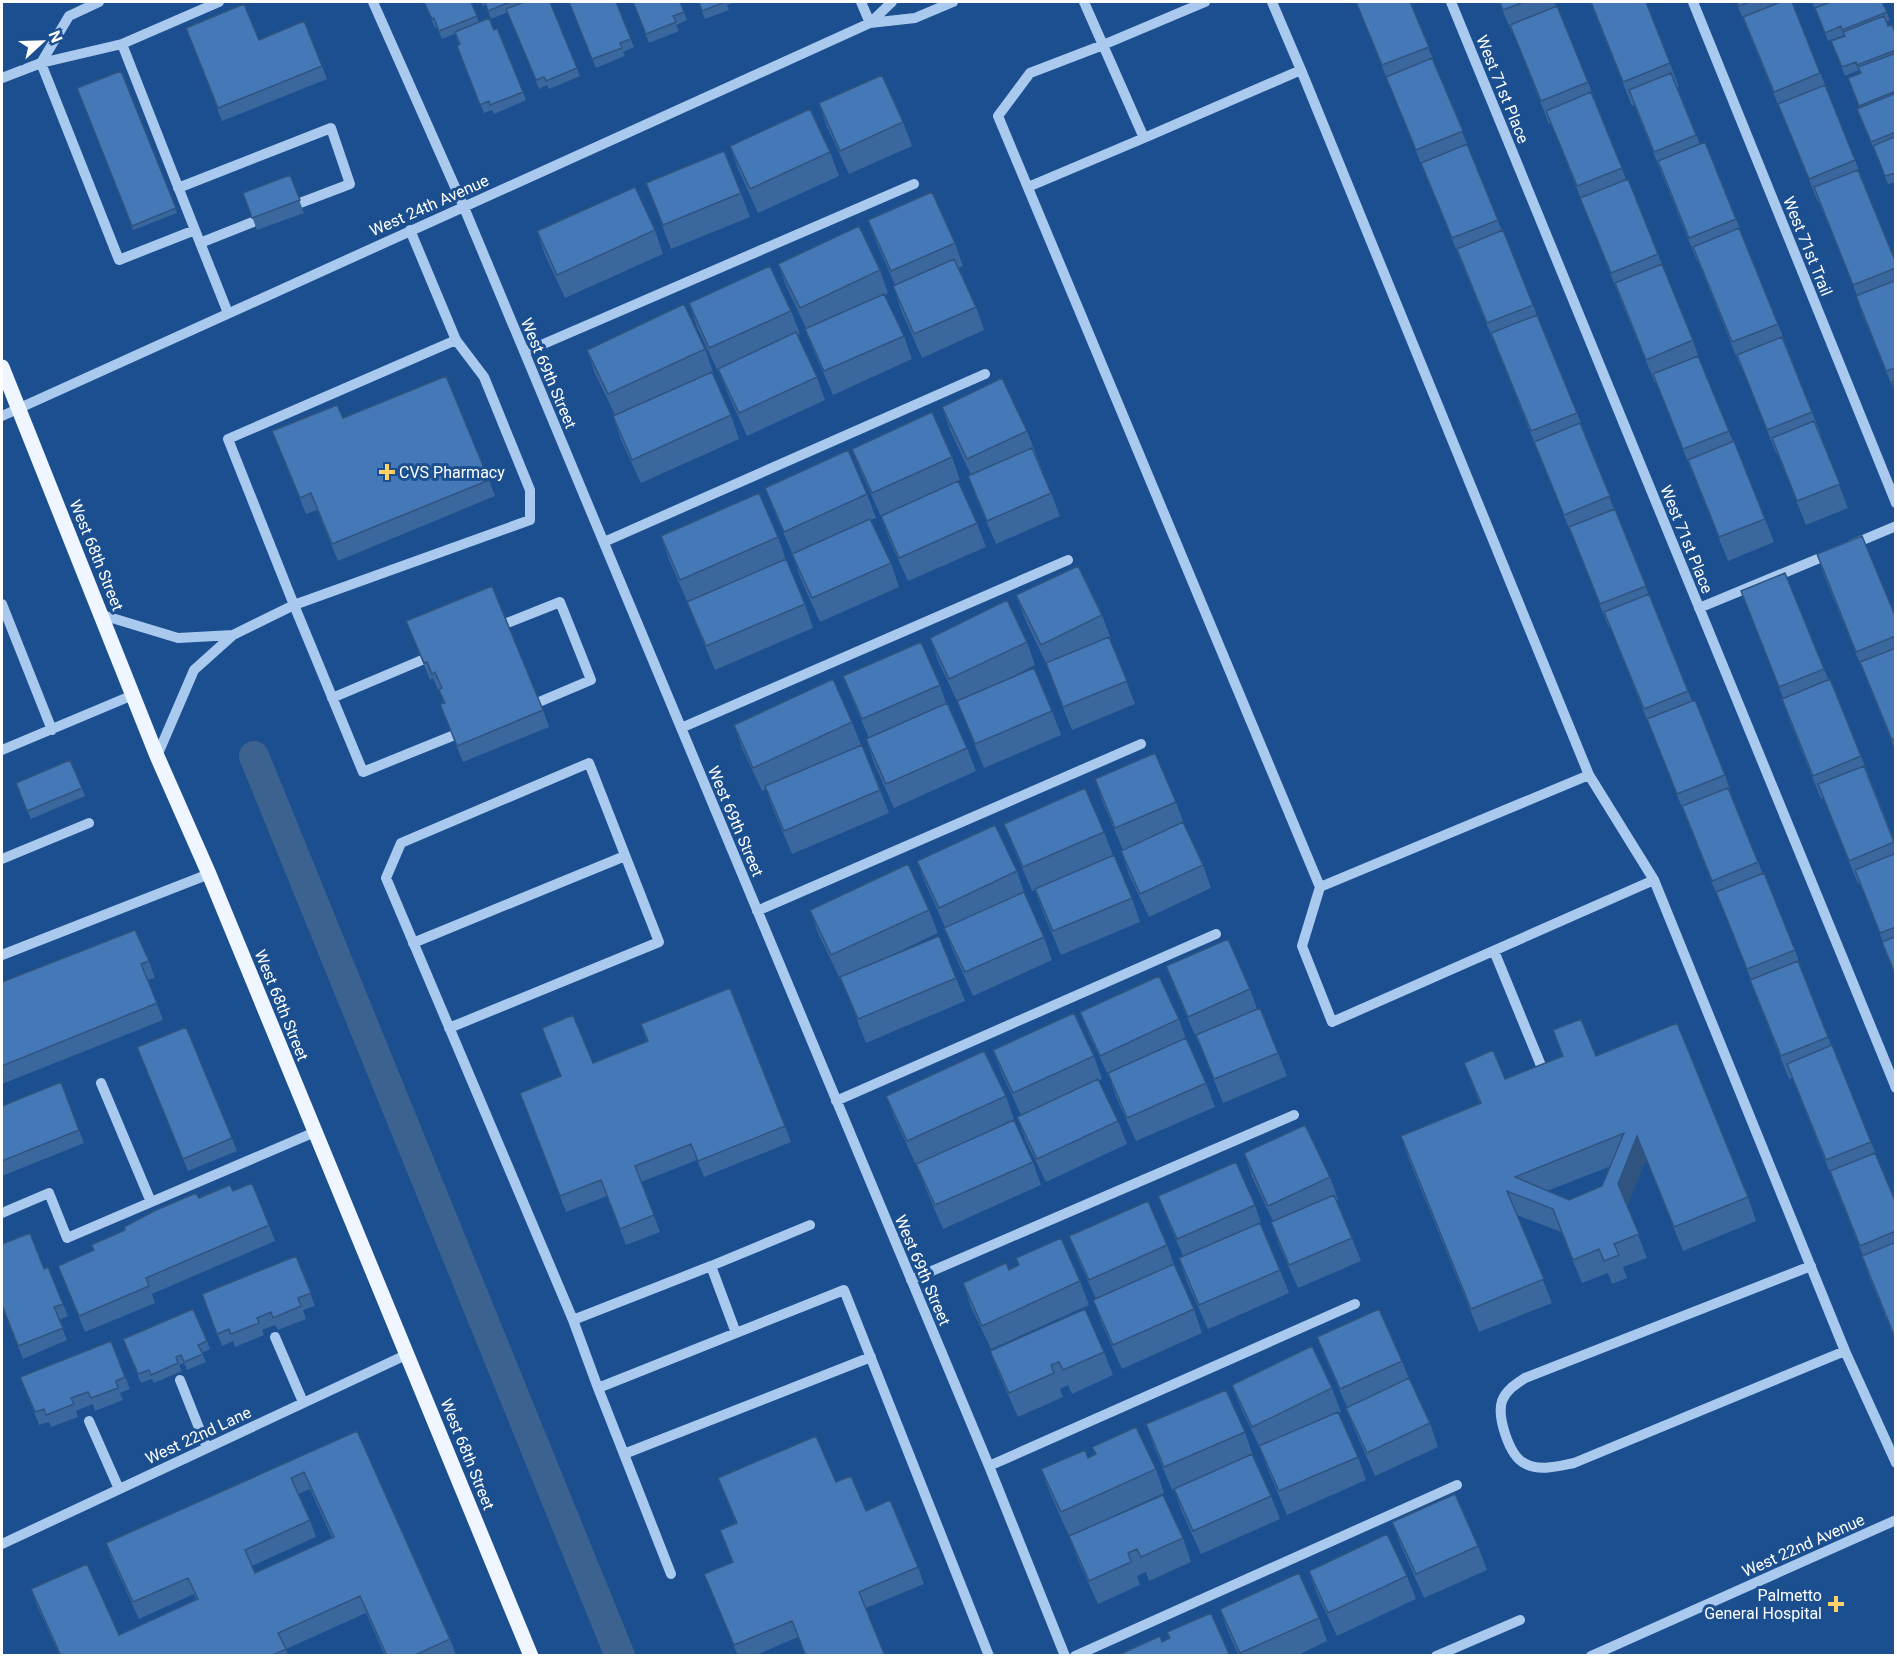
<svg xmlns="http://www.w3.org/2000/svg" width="1897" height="1657" viewBox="0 0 1897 1657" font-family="Roboto,sans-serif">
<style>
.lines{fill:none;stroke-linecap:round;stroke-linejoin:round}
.canal{stroke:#3c6290;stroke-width:30}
.minor{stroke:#a9c9ee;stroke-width:10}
.major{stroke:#f0f6ff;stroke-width:15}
.wall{fill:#3a679d;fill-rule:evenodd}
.shaded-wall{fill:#305480}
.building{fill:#4478b7;stroke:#305480;stroke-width:1.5;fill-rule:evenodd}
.poi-dot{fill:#ffd166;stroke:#1b4f8f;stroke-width:2}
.labels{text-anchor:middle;stroke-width:6;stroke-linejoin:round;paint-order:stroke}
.street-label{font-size:16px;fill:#fff;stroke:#1b4f8f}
.poi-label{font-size:16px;fill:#fff;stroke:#1b4f8f;text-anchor:start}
</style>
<rect width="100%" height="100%" fill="#1b4f8f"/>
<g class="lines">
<path class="canal" d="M254,756L620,1656"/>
<path class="minor" d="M99,2L69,16L41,63L122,44L195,230
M373,2L463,205L989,1466L1065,1656
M861,2L870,23
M1084,2L1144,138L1301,70L1589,775L1320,887L998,116L1030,73L1103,45L1205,2
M1272,2L1301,70
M1451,2L1896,1088
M1693,2L1896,503
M870,23L892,2
M122,44L219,2
M2,78L41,63L119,260L195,230L228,313
M1028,187L1144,138
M178,188L331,128L350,184L300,203
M410,230L456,340L484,377L530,490V520L294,605L228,439L456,340
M200,243L253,222
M525,352L914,184
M2,416L870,23L915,18L953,2
M604,542L985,374
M1851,545L1896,526
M2,604L52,730
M1699,608L1832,553
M102,615L178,638L233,635
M507,623L560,602L591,680L539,702
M332,698L422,660
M681,728L1068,560
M2,750L133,695
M157,756L194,670L233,635L294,605L363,772L452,736
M1589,775L1654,880L1845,1351L1896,1463
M2,859L89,823
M1320,887L1302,946L1332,1022L1654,880
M757,911L1141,744
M413,943L625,856
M1494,951L1542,1068
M2,955L209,874
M449,1028L659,942L589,763L401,843L386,878L573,1320
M101,1083L151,1202
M836,1101L1216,934
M2,1213L49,1193L67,1238L315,1132
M1811,1266L1525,1378C1516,1384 1506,1390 1502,1401C1497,1417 1509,1455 1524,1463C1539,1472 1559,1466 1574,1463L1845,1351
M911,1280L1294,1115
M736,1333L711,1266L810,1225
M275,1337L303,1402
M180,1380L207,1448
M598,1388L573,1320L711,1266
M89,1421L119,1489
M624,1454L871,1357
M989,1466L1355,1304
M2,1544L408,1354
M671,1574L598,1388L844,1290L989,1656
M1075,1656L1457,1485
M1436,1656L1520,1620
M1591,1656L1896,1520"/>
<path class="major" d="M2,367L157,756L209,874L531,1656"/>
</g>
<path class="wall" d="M424,2H471L479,22L494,30L497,28L526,100L494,114L492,110L484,113L457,46L459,45L455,34L442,39L437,27L435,28Z
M481,2H550L580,76L549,89L547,85L539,89L508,12L491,19L486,5L483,6Z
M569,2H616L634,47L623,52L625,56L596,68Z
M633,2H680L687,20L676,25L679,31L649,43Z
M698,2H735L727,5L729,10L705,19Z
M1356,2H1410L1502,231L1533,305L1577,413L1614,509L1692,701L1725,775L1733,799L1763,874L1795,950L1803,973L1802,974L1896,1203V1342L1870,1279L1862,1256H1863L1792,1078L1789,1079L1759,1004L1751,980L1720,903L1610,627L1609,628L1496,347L1430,186Z
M1499,2H1554L1588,82L1626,179L1658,254L1693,340L1701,364L1765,519L1774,542L1728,561L1656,383H1655L1623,306L1551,123L1549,124L1513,33H1512Z
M1590,2H1646L1670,63L1679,87H1677L1700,144L1736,219L1778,324L1812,412L1821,435L1820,436L1848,508L1806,525L1777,453H1776L1741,366H1740L1698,261H1697L1634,105L1632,106Z
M1736,2H1792L1896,263V395L1864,319L1856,296L1857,295L1819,202H1818Z
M1812,2H1882L1890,20L1886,22L1888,26L1896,34V182L1888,184L1857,109L1860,108L1848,78L1860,73L1859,70L1845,76L1831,41L1844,36V35L1828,41Z
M186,28L259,40L322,66L327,79L222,121Z
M121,71L177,213L133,230L77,88Z
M819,103L903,122L912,146L849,174L827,127Z
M730,146L830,152L839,176L758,213L738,169Z
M290,175L304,213L257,230L243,193Z
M646,183L741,193L750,217L671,249Z
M868,220L955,243L963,266L959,268L976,307L984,330L922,358L901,310L893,286L895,285L877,244Z
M655,230L663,254L565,298L545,255L537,231Z
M778,264L880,270L888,293L885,295L904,336L912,359L833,395L814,352L805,329L806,328L787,288Z
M689,303L791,311L800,334L798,335L817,377L825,400L747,436L727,392L719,371L718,372L697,327Z
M705,349L713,372L712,373L731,415L739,439L641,483L621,440L613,416L615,415L595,373L587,350Z
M942,407L1027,431L1060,516L996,544L977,500L968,476L971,475L950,430Z
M343,418L489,480L495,496L338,561L317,510L306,514L272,431Z
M852,449L952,457L960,480L958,481L977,523L986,547L908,581L889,539L881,517L861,472Z
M765,488L867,494L876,518L871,520L891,563L899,587L820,622L800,577L792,553L774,511Z
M661,536L778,537L786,560L805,604L813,628L715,670L696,625L687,601L669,560Z
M1817,554L1896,618V752L1825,578Z
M1741,591L1824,669L1861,756L1896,845V979L1882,942H1883L1860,883L1858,884L1823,798L1821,799L1790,722L1782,699L1783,698Z
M1016,595L1102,615L1111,639H1110L1135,704L1072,730L1054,686L1046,663L1025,619Z
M406,621L543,710L549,727L463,762L440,704L444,703L439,690L441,688L438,690L433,678L430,680Z
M930,638L1027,642L1035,665L1002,682L1052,711L1061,735L984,768L957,701L938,661Z
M843,676L940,685L946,703L967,748L976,771L894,808L874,763L866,739L869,738L852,699Z
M852,722L861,745L880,790L889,813L792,854L773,809L766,789L762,791L742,748L734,725Z
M1095,779L1176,802L1184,824L1203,865L1211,888L1149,917L1129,875L1121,851L1123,850L1103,803Z
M82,788L85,796L31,819L19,791Z
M1004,824L1104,832L1113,855L1132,898L1140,922L1061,955L1043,912L1035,890L1032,891L1013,847Z
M917,861L1017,871L1025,895L1044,937L1052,960L973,996L953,951L944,928L945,927L926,885Z
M810,910H929L938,933L873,964L956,978L965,1001L866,1043L841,978L840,979L818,933Z
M149,961L155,978L148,980L163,1020L2,1084V982Z
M1166,966L1250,989L1257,1009L1278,1053L1287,1076L1223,1103L1198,1040H1197L1175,989Z
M1080,1012L1179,1019L1186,1039L1206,1083L1215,1107L1136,1141L1116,1097L1110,1079L1089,1035Z
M641,1024L785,1126L791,1142L704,1177L697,1160L641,1182L660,1232L626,1245L607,1196L566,1212L520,1093L647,1042Z
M1553,1030L1596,1056L1748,1197L1756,1221L1683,1251L1646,1159L1627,1206L1647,1258L1623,1267L1627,1278L1612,1284L1608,1273L1582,1283L1561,1232L1517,1215L1552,1303L1479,1332L1409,1160L1401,1136L1480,1104L1464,1063L1505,1079L1562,1056ZM1611,1166L1602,1186L1569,1200L1547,1191Z
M137,1047L232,1138L237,1151L188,1171Z
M993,1050L1094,1056L1102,1079L1099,1081L1118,1121L1127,1144L1046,1182L1026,1141L1017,1117L1021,1115L1002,1074Z
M61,1082L84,1143L2,1176V1106Z
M886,1096H1006L1014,1119L983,1134L1033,1162L1041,1185L943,1229L925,1187L916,1164V1165L895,1119Z
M1244,1153L1330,1177L1338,1200L1336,1201L1352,1238L1361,1261L1298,1288L1279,1245L1271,1222L1273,1221L1252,1177Z
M233,1191L269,1225L275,1241L152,1294L155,1303L85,1332L58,1266L93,1250L91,1245L199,1198Z
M1158,1196L1255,1205L1263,1229L1280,1270L1289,1293L1208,1329L1187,1282L1179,1258L1183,1256L1167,1219Z
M1069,1236L1167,1245L1175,1267L1194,1309L1202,1333L1122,1369L1102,1324L1093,1300L1096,1299L1078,1259Z
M296,1256L315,1306L303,1310L306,1319L278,1330L275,1325L262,1330L264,1335L235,1347L233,1341L222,1346L202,1294Z
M1016,1258L1080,1281L1089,1305L991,1349L971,1307L963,1283L1009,1270L1018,1266Z
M44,1269L63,1304L68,1316L59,1320L67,1340L23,1359L2,1306Z
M1317,1337L1402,1361L1409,1379L1430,1423L1438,1447L1375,1476L1355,1431L1346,1408L1347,1407L1326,1360Z
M111,1341L130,1389L120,1393L123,1400L95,1411L93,1404L76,1411L78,1417L51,1427L49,1422L39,1425L20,1377Z
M207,1341L210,1349L202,1353L206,1362L187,1370L184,1363L179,1365L182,1371L154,1383L152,1379L141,1383L126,1347Z
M990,1351L1104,1352L1113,1375L1072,1394L1068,1385L1060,1389L1063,1397L1018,1417L999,1374Z
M1232,1385L1332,1388L1341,1412L1339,1413L1358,1457L1366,1480L1287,1515L1268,1470L1260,1448L1241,1408Z
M1146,1424L1245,1432L1253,1456L1271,1496L1280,1519L1201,1554L1182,1512L1174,1490H1172L1154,1447Z
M357,1431L450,1639L456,1655L385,1656L366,1613L286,1649L288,1656H60L37,1606L31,1589L119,1635L196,1600L194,1594L139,1619L112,1560L106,1543ZM310,1489L332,1538L255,1573L252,1566L316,1537L310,1520L298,1494Z
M1092,1447L1156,1469L1164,1493L1069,1536L1050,1493L1041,1469L1088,1458L1095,1455Z
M718,1478L836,1482L866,1511L918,1567L924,1584L866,1608L885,1656H805L798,1637L754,1656H738L704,1574L732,1562L720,1530L736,1523Z
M1392,1522L1478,1546L1487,1570L1424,1598L1401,1546Z
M1069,1536L1183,1538L1191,1562L1149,1581L1146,1572L1137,1576L1140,1585L1098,1604L1078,1560Z
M1309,1571L1407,1576L1416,1599L1337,1636L1317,1594Z
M1220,1609L1319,1618L1327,1641L1296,1656H1239L1228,1632Z"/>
<path class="shaded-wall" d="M1637,1136L1646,1159L1627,1207L1618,1184Z"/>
<path class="building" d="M424,2H471L477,16L439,31L434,18L432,19Z
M485,2H510L488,11Z
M524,2H550L577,68L546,81L544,77L536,80L506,9Z
M569,2H616L631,39L620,43L622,48L592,59Z
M633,2H680L684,12L673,16L676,22L646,34Z
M699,2H725L702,11Z
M1356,2H1410L1429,47L1382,65Z
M1500,2H1524L1503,10Z
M1591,2H1646L1670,63L1623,82Z
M1737,2H1749L1739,6Z
M1781,2H1792L1820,73L1774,92L1743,17Z
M1831,2H1882L1887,12L1842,30L1841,26L1825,33L1815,8Z
M244,4L259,40L304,21L322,66L218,108L186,28Z
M1557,6L1588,82L1541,101L1510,25Z
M1884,16L1888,26L1892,25L1896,34V50L1857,65L1856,62L1842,67L1831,41L1845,36L1843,32Z
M489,18L494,30L497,28L523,92L490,105L489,101L480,105L457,46L460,44L455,32Z
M1896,53V91L1859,106L1848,78L1861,73L1858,67Z
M1432,58L1463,131L1416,150L1386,77Z
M121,71L176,208L132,226L77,88Z
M1671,73L1696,135L1654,152L1629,90Z
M882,75L903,122L840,151L819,103Z
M1825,85L1855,160L1809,179L1778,104Z
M1591,92L1622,168L1577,186L1546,111Z
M1896,93V132L1871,142L1857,109Z
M810,109L830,152L750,189L730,146Z
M1896,136V173L1885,176L1873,146Z
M1705,142L1736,219L1689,238L1658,161Z
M1467,144L1498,220L1452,238L1421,163Z
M724,151L741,193L663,225L646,183Z
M1858,170L1896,263V268L1853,285L1814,187Z
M290,175L300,200L252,218L243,193Z
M1628,179L1658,254L1611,273L1580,198Z
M635,187L655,230L557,275L537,231Z
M932,192L955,243L891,271L868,220Z
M859,226L880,270L800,308L778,264Z
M1739,228L1778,324L1732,342L1693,247Z
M1503,230L1533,305L1487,323L1457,249Z
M954,259L976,307L914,334L893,286Z
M1662,264L1693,340L1646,360L1615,283Z
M770,266L791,311L709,348L689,303Z
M1896,280V368L1886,371L1856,296Z
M884,294L904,336L824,371L805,329Z
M684,304L705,349L608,394L587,350Z
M1537,315L1577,413L1531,431L1491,333Z
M796,332L817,377L739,413L718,369Z
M1782,337L1812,412L1767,430L1737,355Z
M1698,356L1729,431L1683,449L1653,374Z
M712,372L731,415L632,460L613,416Z
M446,376L489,480L332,544L311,493L300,498L272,431L337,405L343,418Z
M1002,378L1027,431L967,459L942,407Z
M1896,381V392L1892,382Z
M932,412L952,457L872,493L852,449Z
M1814,421L1840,484L1797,501L1772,438Z
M1580,423L1610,496L1564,515L1534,442Z
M1734,441L1765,519L1719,537L1688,460Z
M1032,448L1051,493L987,521L968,476Z
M848,450L867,494L784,532L765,488Z
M958,481L977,523L899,558L881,516Z
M759,493L778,537L680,580L661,536Z
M1615,509L1646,586L1600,604L1569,527Z
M870,519L891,563L812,598L792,554Z
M1862,536L1896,618V636L1856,652L1817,554Z
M786,559L805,604L706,646L687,602Z
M1078,566L1102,615L1041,645L1016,595Z
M1785,573L1824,669L1779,687L1741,591Z
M492,586L543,710L457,746L440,704L445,703L439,690L442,688L435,672L432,674L427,662L424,663L406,621Z
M1649,594L1688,691L1644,709L1604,612Z
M1007,600L1027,642L949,679L930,638Z
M1109,637L1127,681L1063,707L1046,663Z
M921,642L940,685L862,719L843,676Z
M1896,648V738L1892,740L1860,662Z
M1034,668L1052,711L975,744L957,701Z
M833,679L852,722L753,768L734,725Z
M1830,679L1861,756L1813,776L1782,699Z
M1695,700L1725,775L1677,794L1647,719Z
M947,703L967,748L886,784L866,739Z
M862,745L880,790L784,831L765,786Z
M1155,753L1176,802L1115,828L1095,779Z
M70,760L82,788L27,811L16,783Z
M1864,766L1894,842L1849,861L1818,784Z
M1085,788L1104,832L1023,867L1004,824Z
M1728,788L1758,862L1712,881L1682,806Z
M1183,822L1203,865L1140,894L1121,851Z
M995,825L1017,871L939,908L917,861Z
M1896,853V927L1880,933L1855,870Z
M1114,855L1132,898L1053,931L1035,889Z
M908,864L929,910L831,955L810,910Z
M1764,873L1795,950L1747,969L1716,892Z
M1024,892L1044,937L965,972L944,928Z
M135,930L149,961L141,964L157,1003L2,1066V982Z
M939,936L956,978L858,1019L840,977Z
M1896,936V976L1882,942Z
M1228,939L1250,989L1188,1017L1166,966Z
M1798,961L1828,1037L1781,1056L1750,980Z
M1159,976L1179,1019L1100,1056L1080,1012Z
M730,988L785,1126L698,1161L691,1144L635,1166L654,1215L620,1229L601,1180L560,1196L520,1093L561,1076L542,1028L573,1015L593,1063L648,1041L641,1024Z
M1260,1008L1278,1053L1214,1079L1196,1035Z
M1074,1013L1094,1056L1013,1093L993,1050Z
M1581,1019L1596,1056L1677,1023L1748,1197L1674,1227L1637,1136L1618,1184L1639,1234L1614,1244L1619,1255L1604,1261L1599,1249L1573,1260L1553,1209L1507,1191L1544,1279L1471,1309L1401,1136L1481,1103L1464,1063L1493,1050L1505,1079L1563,1056L1553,1030ZM1624,1133L1602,1186L1569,1200L1515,1177Z
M186,1027L232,1138L183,1159L137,1047Z
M1186,1038L1206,1083L1127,1118L1108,1073Z
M1832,1045L1871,1142L1826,1160L1787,1064Z
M984,1051L1006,1096L907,1141L886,1096Z
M1098,1079L1118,1121L1037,1159L1017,1117Z
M61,1082L79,1130L2,1161V1106Z
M1014,1120L1033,1162L935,1205L916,1164Z
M1305,1125L1330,1177L1268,1206L1244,1153Z
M1875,1153L1896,1203V1231L1860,1246L1830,1171Z
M1236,1162L1255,1205L1177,1239L1158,1196Z
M252,1183L269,1225L146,1278L149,1286L79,1316L58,1266L94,1250L91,1245L125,1230L124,1227L156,1210L196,1193L199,1198L230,1185L233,1191Z
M1334,1195L1352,1238L1289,1265L1271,1222Z
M1148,1201L1167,1245L1089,1280L1069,1236Z
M1260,1223L1280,1270L1199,1305L1179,1258Z
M30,1233L44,1269L48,1267L63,1304L54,1307L63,1328L18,1346L2,1305V1244Z
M1061,1238L1080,1281L982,1326L963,1283L1006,1263L1009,1270L1019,1265L1016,1258Z
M1896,1242V1340L1862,1256Z
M296,1256L311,1293L298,1298L301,1306L273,1318L271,1312L257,1318L259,1323L231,1334L229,1329L217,1334L202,1294Z
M1174,1264L1194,1309L1113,1345L1093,1300Z
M193,1309L207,1341L198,1345L203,1354L184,1362L181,1355L176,1357L178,1363L151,1375L149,1370L138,1374L123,1339Z
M1085,1309L1104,1352L1063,1370L1059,1362L1051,1365L1054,1373L1009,1393L990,1351Z
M1379,1309L1402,1361L1340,1389L1317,1337Z
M111,1341L125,1377L116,1381L118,1388L91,1398L88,1392L71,1398L74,1404L46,1415L44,1409L35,1412L20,1377Z
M1312,1346L1332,1388L1252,1427L1232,1385Z
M1409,1378L1430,1423L1367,1453L1346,1408Z
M1226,1390L1245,1432L1164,1467L1146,1424Z
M1338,1412L1358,1457L1279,1491L1259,1446Z
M1136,1427L1156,1469L1061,1512L1041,1469L1085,1450L1088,1458L1096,1454L1092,1447Z
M357,1431L450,1639L413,1656H387L360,1596L278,1633L286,1649L271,1656H61L31,1589L87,1564L119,1635L198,1599L188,1578L133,1602L106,1543ZM304,1472L334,1537L255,1573L245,1550L310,1520L291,1478Z
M816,1436L836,1482L851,1476L866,1511L890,1500L918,1567L859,1592L885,1656H806L792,1621L734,1645L704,1574L733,1562L720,1530L737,1523L718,1478Z
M1252,1454L1271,1496L1193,1531L1174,1489Z
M1455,1494L1478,1546L1416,1574L1392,1522Z
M1163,1495L1183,1538L1141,1557L1137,1549L1128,1553L1131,1562L1089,1581L1069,1536Z
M1387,1534L1407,1576L1328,1613L1309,1571Z
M1299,1573L1319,1618L1240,1653L1220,1609Z
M1211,1613L1230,1656H1116L1160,1636L1162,1642L1170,1638L1167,1632Z"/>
<g class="poi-dot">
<path d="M384 463h6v6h6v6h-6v6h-6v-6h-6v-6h6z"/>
<path d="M1833 1595h6v6h6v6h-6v6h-6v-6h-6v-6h6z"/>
</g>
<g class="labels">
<g class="street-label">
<text transform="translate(1503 89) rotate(68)" y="6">West 71st Place</text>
<text transform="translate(429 205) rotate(-24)" y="6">West 24th Avenue</text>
<text transform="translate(1808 246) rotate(68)" y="6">West 71st Trail</text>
<text transform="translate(549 373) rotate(67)" y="6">West 69th Street</text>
<text transform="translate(1687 539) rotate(68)" y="6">West 71st Place</text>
<text transform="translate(97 555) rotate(68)" y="6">West 68th Street</text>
<text transform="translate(736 821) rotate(67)" y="6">West 69th Street</text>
<text transform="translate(282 1005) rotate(68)" y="6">West 68th Street</text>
<text transform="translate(923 1270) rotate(67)" y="6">West 69th Street</text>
<text transform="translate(198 1435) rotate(-25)" y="6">West 22nd Lane</text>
<text transform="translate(468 1454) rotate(68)" y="6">West 68th Street</text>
<text transform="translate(1803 1545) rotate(-24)" y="6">West 22nd Avenue</text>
</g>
<g class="poi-label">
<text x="399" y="478">CVS Pharmacy</text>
<text x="1822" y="1601" text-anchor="end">Palmetto<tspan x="1822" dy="18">General Hospital</tspan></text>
</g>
</g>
<rect width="1897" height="1657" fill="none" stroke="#ffffff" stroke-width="6"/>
<g transform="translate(42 42) rotate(68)" stroke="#1b4f8f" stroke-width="4.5" paint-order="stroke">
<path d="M0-4.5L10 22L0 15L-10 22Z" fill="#ffffff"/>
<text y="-9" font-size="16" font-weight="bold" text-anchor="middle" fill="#ffffff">N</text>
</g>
</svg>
